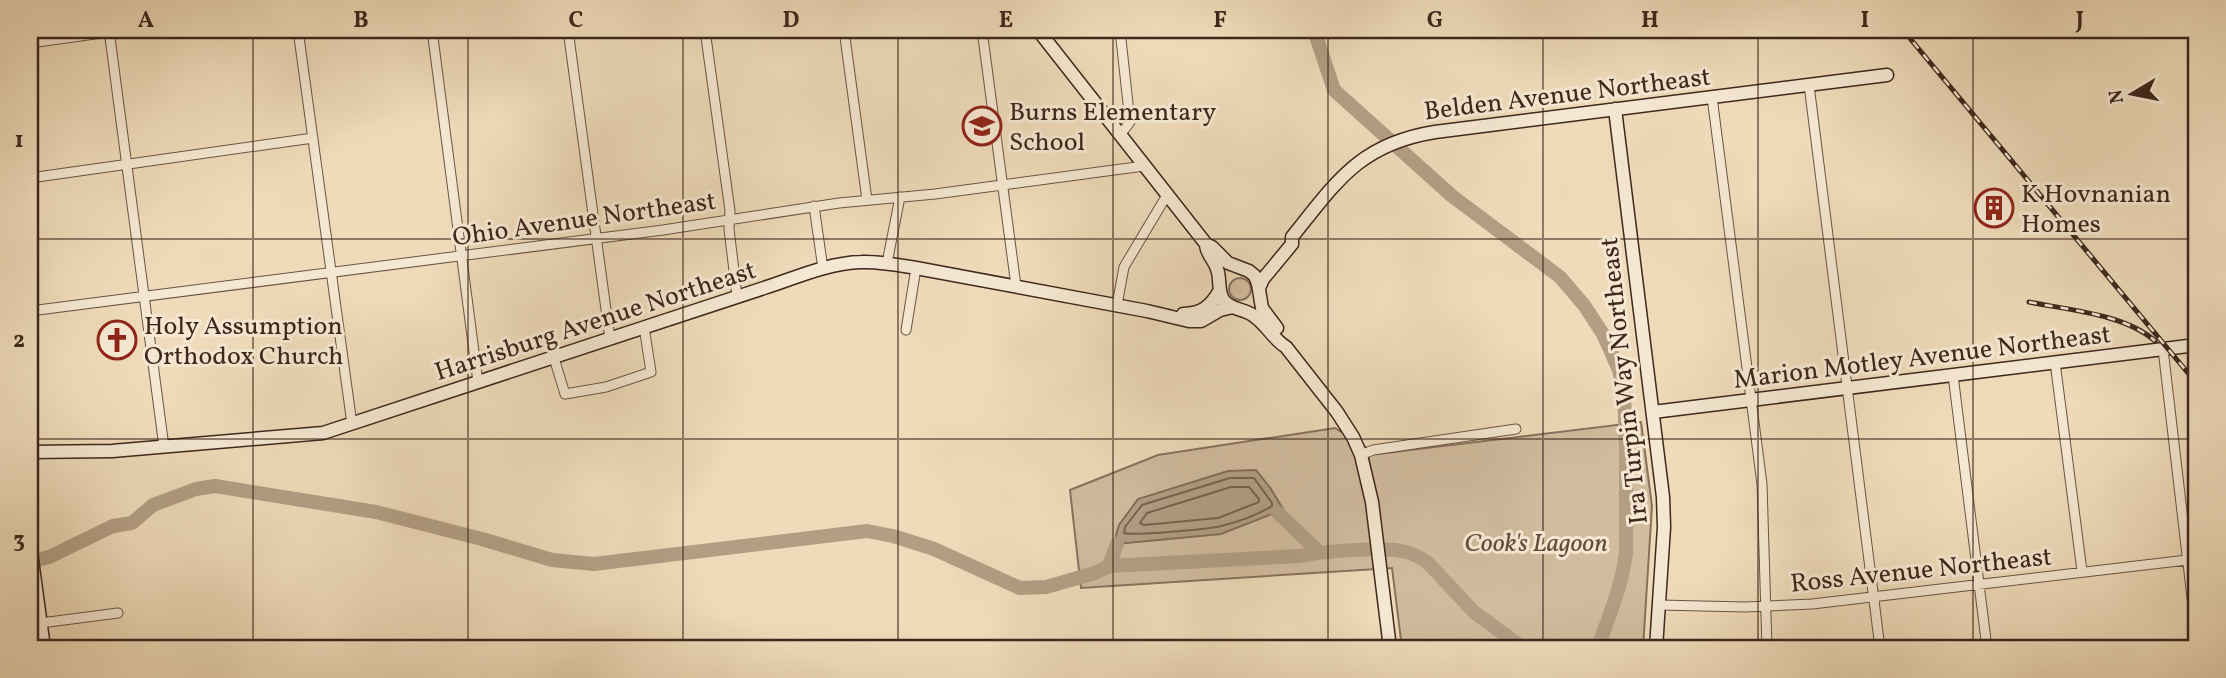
<svg xmlns="http://www.w3.org/2000/svg" width="2226" height="678" viewBox="0 0 2226 678" font-family="Vollkorn,serif">
<style>
.green{fill:#d1bc9f;stroke:#88725e;stroke-width:2}
.water{fill:#b39e84;stroke:#846e5a;stroke-width:2}
.lines{fill:none;stroke-linecap:round;stroke-linejoin:round}
.shore{stroke:#786250;stroke-width:2}
.river{stroke:#b39e84;stroke-width:14}
.street-casing{stroke:#6a5444;stroke-width:11}
.secondary-casing{stroke:#3e271c;stroke-width:15}
.street{stroke:#f5e8d2;stroke-width:9}
.secondary{stroke:#f5e8d2;stroke-width:12}
.rail-casing{stroke:#3e271c;stroke-width:5}
.rail{stroke:#f5e8d2;stroke-width:2.5;stroke-dasharray:8;stroke-linecap:butt}
.grid{fill:none;stroke:#3e271c;stroke-width:2;stroke-opacity:0.55}
.labels{text-anchor:middle;stroke-width:6;stroke-linejoin:round;paint-order:stroke}
.street-label{font-size:26px;fill:#3e271c;stroke:#f5e8d2}
.poi-label{font-size:26px;fill:#3e271c;stroke:#f5e8d2;text-anchor:start}
.park-label{font-size:26px;font-style:italic;fill:#634c3d;stroke:#f5e8d2}
.neatline{fill:none;stroke:#3e271c;stroke-width:2.5}
.grid-label{font-size:23px;text-anchor:middle;font-weight:bold;fill:#3e271c}
</style>
<rect width="100%" height="100%" fill="#efdbba"/>
<filter id="stains"><feTurbulence type="fractalNoise" baseFrequency=".00286" numOctaves="4"/><feColorMatrix values="0 0 0 0 .2 0 0 0 0 .09 0 0 0 0 .02 0 0 0 .5 -.17"/></filter>
<radialGradient id="worn" r=".72"><stop offset=".6" stop-color="#630" stop-opacity="0"/><stop offset="1" stop-color="#630" stop-opacity=".3"/></radialGradient>
<path class="green" d="M1229 289a11 11 0 1 1 22 0a11 11 0 1 1-22 0Z
M1641,422L1652,506L1643,648H1402L1392,568L1081,588L1070,490L1158,455L1335,428L1377,454Z"/>
<path class="water" d="M1256,470L1271,489L1283,509L1277,512L1221,534L1117,544L1116,535L1119,525L1138,499L1228,471Z"/>
<g class="lines">
<path class="shore" d="M1230,478H1254L1272,503V506C1257,515 1238,522 1221,526C1210,529 1133,536 1124,533L1125,527L1142,505Z
M1231,487H1249L1259,499V502L1218,518L1144,525L1140,523L1147,513Z"/>
<path class="river" d="M1314,30L1334,90L1452,196L1560,277L1584,305L1603,334L1619,370L1624,393L1626,444V552C1622,587 1609,615 1598,648
M1277,512L1319,552
M30,562L49,557L113,526L132,523L153,505L196,489L215,486L376,512L482,539L552,560L594,564L867,531L893,536L934,549L1020,588L1046,587L1095,573L1109,566L1300,556C1325,551 1378,547 1402,551C1412,553 1420,557 1428,563L1474,612L1523,648
M1109,566L1117,544"/>
<defs>
<path id="street" d="M109,30L164,447
M298,30L352,424
M432,30L478,382
M568,30L610,339
M705,30L730,211L729,229L737,296
M844,30L867,200
M982,30L1016,286
M30,43L109,32
M1809,85L1880,648
M1712,97L1762,484L1767,648
M1120,135L1130,122L1120,30
M30,178L313,138
M814,206L823,269
M887,263L900,197
M1117,305L1124,267L1167,195
M30,311L663,230L839,203L935,194L1144,166
M906,330L916,268
M2163,349L2196,632
M554,358L565,394L606,387L651,372L644,327
M2055,362L2082,571
M1953,375L1987,648
M1361,455L1373,450L1516,429
M1659,605L1745,607L1812,604L2187,560
M41,623L118,613"/>
<path id="secondary" d="M1038,30L1206,244L1212,247L1228,263L1249,271L1255,276L1258,284L1262,308L1277,328
M1615,109L1663,497L1664,527L1656,648
M1206,244C1206,254 1214,259 1217,269C1221,279 1217,292 1224,301C1232,310 1245,309 1254,316C1267,325 1273,339 1286,347L1337,412L1353,437L1361,455L1372,502L1390,648
M1259,288L1263,279L1292,244V237C1337,181 1360,144 1435,132L1887,75
M1183,314C1202,314 1211,306 1220,290
M1653,412L2196,345
M30,452L112,451L323,433L764,288C795,278 828,263 861,262C879,261 898,265 916,268L1147,311L1189,321H1201L1220,310L1233,307
M30,545L44,648"/>
</defs>
<use href="#street" class="street-casing"/>
<use href="#secondary" class="secondary-casing"/>
<use href="#street" class="street"/>
<use href="#secondary" class="secondary"/>
<defs>
<path id="rail" d="M1903,30L2193,379
M2029,302C2068,310 2125,314 2155,341"/>
</defs>
<use href="#rail" class="rail-casing"/>
<use href="#rail" class="rail"/>
</g>
<path class="grid" d="M253,30V648M468,30V648M683,30V648M898,30V648M1113,30V648M1328,30V648M1543,30V648M1758,30V648M1973,30V648M30,239H2196M30,439H2196"/>
<defs>
<symbol id="school-ring" viewBox="-11 -11 22 22"><circle r="9.5" fill="#f5e8d2" stroke="#8f2418" stroke-width="1.5"/><path d="M0-5L7-2L0 1L-7-2ZM-4 1L0 2.5L4 1V4Q0 6-4 4Z" fill="#8f2418"/></symbol>
<symbol id="building-ring" viewBox="-11 -11 22 22"><circle r="9.5" fill="#f5e8d2" stroke="#8f2418" stroke-width="1.5"/><path d="M-4-6H4V6H1V3H-1V6H-4ZM-2.5-4.3h1.7v1.8h-1.7ZM.8-4.3h1.7v1.8H.8ZM-2.5-1h1.7V.8h-1.7ZM.8-1h1.7V.8H.8Z" fill="#8f2418"/></symbol>
<symbol id="church-ring" viewBox="-11 -11 22 22"><circle r="9.5" fill="#f5e8d2" stroke="#8f2418" stroke-width="1.5"/><path d="M-1.2-6h2.4v3.5h3.3v2.4h-3.3V6h-2.4V-.1h-3.3v-2.4h3.3Z" fill="#8f2418"/></symbol>
</defs>
<g fill-rule="evenodd">
<use href="#school-ring" x="960" y="104" width="44" height="44"/>
<use href="#building-ring" x="1972" y="186" width="44" height="44"/>
<use href="#church-ring" x="95" y="318" width="44" height="44"/>
</g>
<g class="labels">
<g class="street-label">
<text transform="translate(1567 93) rotate(-7)" y="9">Belden Avenue Northeast</text>
<text transform="translate(584 218) rotate(-8)" y="9">Ohio Avenue Northeast</text>
<text transform="translate(595 320) rotate(-18)" y="9">Harrisburg Avenue Northeast</text>
<text transform="translate(1922 356) rotate(-7)" y="9">Marion Motley Avenue Northeast</text>
<text transform="translate(1623 381) rotate(-96)" y="9">Ira Turpin Way Northeast</text>
<text transform="translate(1921 569) rotate(-6)" y="9">Ross Avenue Northeast</text>
</g>
<g class="poi-label">
<text x="1009" y="120">Burns Elementary<tspan x="1009" dy="30">School</tspan></text>
<text x="2021" y="202">K Hovnanian<tspan x="2021" dy="30">Homes</tspan></text>
<text x="144" y="334">Holy Assumption<tspan x="144" dy="30">Orthodox Church</tspan></text>
</g>
<g class="park-label">
<text x="1536" y="551">Cook's Lagoon</text>
</g>
</g>
<rect width="2226" height="678" fill="none" stroke="#efdbba" stroke-width="77"/>
<g transform="translate(2132 94) rotate(260)" stroke="#f5e8d2" stroke-width="5" paint-order="stroke">
<path d="M0-5L12 26L0 18L-12 26Z" fill="#3e271c"/>
<text y="-10" font-size="19" font-weight="bold" text-anchor="middle" fill="#3e271c">N</text>
</g>
<rect x="38" y="38" width="2150" height="602" class="neatline"/>
<g class="grid-label">
<text x="146" y="27">A</text>
<text x="361" y="27">B</text>
<text x="576" y="27">C</text>
<text x="791" y="27">D</text>
<text x="1006" y="27">E</text>
<text x="1220" y="27">F</text>
<text x="1435" y="27">G</text>
<text x="1650" y="27">H</text>
<text x="1865" y="27">I</text>
<text x="2080" y="27">J</text>
<text x="19" y="147">1</text>
<text x="19" y="347">2</text>
<text x="19" y="547">3</text>
</g>
<rect width="100%" height="100%" filter="url(#stains)"/>
<rect width="100%" height="100%" fill="url(#worn)"/>
</svg>
